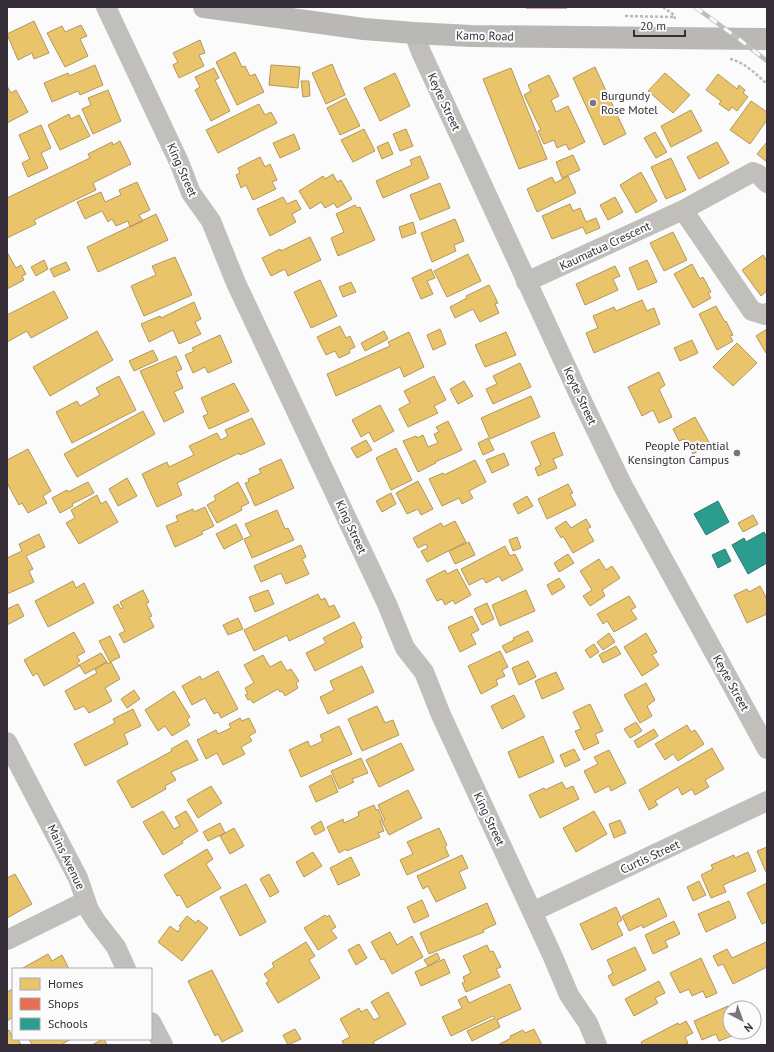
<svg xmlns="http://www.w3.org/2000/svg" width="774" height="1052" viewBox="0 0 774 1052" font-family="'PT Sans',sans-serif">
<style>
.homes{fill:#e9c46a;stroke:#b3975b}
.shops{fill:#e76f51;stroke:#b25b4a}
.schools{fill:#2a9d8f;stroke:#2d7b75}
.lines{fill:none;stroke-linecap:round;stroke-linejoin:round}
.path{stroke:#bab9b6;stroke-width:2.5;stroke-dasharray:3 2;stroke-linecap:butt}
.minor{stroke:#c0bfbb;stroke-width:20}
.major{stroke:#bab8b4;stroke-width:22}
.rail-casing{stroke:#bfbebc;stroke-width:4.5}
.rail{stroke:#fbfbfb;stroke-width:3;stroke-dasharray:9;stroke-linecap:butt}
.poi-dot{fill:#7a757c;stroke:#fbfbfb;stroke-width:1.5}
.labels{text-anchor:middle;stroke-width:4;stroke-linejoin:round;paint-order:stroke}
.street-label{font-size:12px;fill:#352d38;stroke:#fbfbfb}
.poi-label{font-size:12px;fill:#352d38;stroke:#fbfbfb;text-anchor:start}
</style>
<rect width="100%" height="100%" fill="#fbfbfb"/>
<path class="homes" d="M34,21L49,53L34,59L32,53L18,60L7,34Z
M81,25L87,36L80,39L88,56L65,67L47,33L62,26L65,32Z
M200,40L205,53L199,55L204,66L179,78L173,65L178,62L173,53Z
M235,52L242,67L245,66L250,76L255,74L264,92L237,105L216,62Z
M332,64L345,95L326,104L312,73Z
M95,65L103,85L80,95L78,91L52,102L44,83L68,73L69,76Z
M271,65L300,67L298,88L269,85Z
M595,67L626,134L604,145L573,78Z
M214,68L219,78L215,80L230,111L211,121L195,90L200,87L195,77Z
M511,68L547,159L519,169L483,79Z
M395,73L410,106L380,121L364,88Z
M665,73L690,95L673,113L648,91Z
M718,74L737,89L739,85L745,90L743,93L748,97L737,111L732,107L729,111L719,104L721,101L706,90Z
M549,75L559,96L551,100L556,112L568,106L585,142L569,150L566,144L557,148L554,140L544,144L538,131L541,130L524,95L531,91L528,85Z
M301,81H309L310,96L303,97Z
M7,86L11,93L16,90L28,112L7,123Z
M108,90L121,121L93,134L82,109L91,105L88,98Z
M346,98L360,126L340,135L327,108Z
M751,101L767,112V120L750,144L730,130Z
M259,104L265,115L271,112L277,123L218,153L206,130Z
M691,110L702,131L671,147L661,126Z
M69,114L71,119L79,115L90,136L60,150L48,125Z
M41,125L51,148L41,153L48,168L28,177L22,163L30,159L19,135Z
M364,129L375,151L353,162L341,140Z
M406,129L413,146L400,151L393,134Z
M655,132L667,152L656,158L644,138Z
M294,134L300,149L280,158L273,143Z
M120,141L131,164L93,183L96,190L34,220L36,224L7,238V198L90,158L88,154L112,142L113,145Z
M388,142L393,154L382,159L377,147Z
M717,142L729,163L699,179L687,157Z
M767,142V162L757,154Z
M573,155L580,170L562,178L556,162Z
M420,156L429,178L383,198L376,181L412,165L410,160Z
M260,157L265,167L270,164L277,180L272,182L276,189L253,200L246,185L241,188L236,175L240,173L238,168Z
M671,158L686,190L666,199L651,167Z
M641,172L657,201L636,213L620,185Z
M333,174L337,182L341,180L352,199L337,208L334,203L325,208L321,202L310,209L299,191L323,176L325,179Z
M568,176L576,193L537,212L527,189L552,177L555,183Z
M137,182L150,210L139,215L143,221L130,227L128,221L116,226L112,219L108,222L102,211L85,219L77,202L101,192L105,202L121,195L119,190Z
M440,183L450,208L420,220L410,195Z
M283,197L287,204L296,200L301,209L292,214L296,222L270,236L257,209Z
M615,197L623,212L608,220L600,205Z
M570,204L573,211L580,208L586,222L596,218L600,228L586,234L583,227L552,239L542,216Z
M355,205L357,208L360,207L375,240L338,256L331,238L344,232L336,214Z
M156,214L168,240L98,272L87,247Z
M455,219L464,241L454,245L456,251L432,262L421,233Z
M413,222L416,233L402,238L399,227Z
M673,232L687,260L664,271L650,243Z
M310,237L321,260L288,276L285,269L271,276L262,258L280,249L281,251Z
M7,252L16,268L21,265L26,274L22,276L24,280L7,289Z
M468,254L481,281L447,297L434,271Z
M763,255L767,261V291L761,296L742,270Z
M175,257L192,295L144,316L131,286L156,275L152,266Z
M44,260L48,269L36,276L31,267Z
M647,260L657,282L638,290L629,268Z
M66,262L70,270L54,277L50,269Z
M692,264L700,279L703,277L711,292L708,293L711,298L693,308L674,274Z
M615,266L620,276L613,279L618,290L585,305L576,284Z
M431,269L435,278L427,281L433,294L421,299L412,278Z
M320,280L337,316L311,328L294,292Z
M351,282L356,292L343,297L339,287Z
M489,285L498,303L495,304L499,313L480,322L473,309L455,318L450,307L467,298L466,296Z
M54,291L68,318L31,338L27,331L7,342V315Z
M642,300L647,311L654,308L660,324L594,353L586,333L598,328L593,316L614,307L616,311Z
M194,302L201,319L195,322L201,334L179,344L173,330L149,342L141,324L160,316L161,318Z
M716,306L725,322L726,321L733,335L730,336L733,341L717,350L699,314Z
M340,326L346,338L350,336L355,347L349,350L350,353L339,358L335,351L326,355L317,337Z
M440,329L446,344L433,350L427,335Z
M767,329V353H766L756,336Z
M97,331L113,360L50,396L33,367Z
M384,331L388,339L365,351L361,343Z
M409,332L424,367L404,377L400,367L336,396L327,374L390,346L388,342Z
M506,332L516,355L485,367L475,345Z
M220,335L232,362L208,373L205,367L193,373L185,355L194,351L192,348Z
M692,340L698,353L680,361L674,348Z
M737,343L757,363L733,386L713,367Z
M153,350L158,360L134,371L129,361Z
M176,356L182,369L176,372L183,388L174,392L184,412L164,422L140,371Z
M520,363L531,387L493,404L486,389L497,384L493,376Z
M659,372L665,385L659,389L672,417L659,423L653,410L642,416L628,387Z
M119,376L136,410L72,443L56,412L77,401L80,406L100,395L96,388Z
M434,376L446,400L434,406L438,413L408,427L399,409L410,403L404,391Z
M464,381L473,396L458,404L450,389Z
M234,383L249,411L209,429L203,416L208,414L201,398Z
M531,396L540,417L490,439L481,418Z
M380,405L394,431L374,442L369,432L361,437L352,420Z
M143,411L155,434L77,477L64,454Z
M695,417L710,444L693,454L684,439L679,441L673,429Z
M252,418L265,444L240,455L239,453L177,483L182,495L157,507L142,474L167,462L169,467L194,455L189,446L217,433L221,440L228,436L225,430Z
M448,421L462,450L435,462L436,463L418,472L403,441L416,436L417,438L423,435L428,447L438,443L434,434L439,432L436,427Z
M554,432L563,455L553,459L557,468L538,476L535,468L541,465L531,442Z
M488,438L494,450L483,455L478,443Z
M366,440L372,450L357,458L351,448Z
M396,448L412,480L391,490L376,458Z
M28,449L51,491L43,496L47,503L28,513L22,503L19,505L7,483V460Z
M504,453L509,465L492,473L486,460Z
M281,459L294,488L255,506L245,483L249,482L248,479L261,473L259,469Z
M475,460L486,482L469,491L473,498L462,504L459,498L442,506L429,479L443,473L444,475Z
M127,478L137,496L118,506L109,489Z
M418,481L433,509L421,515L418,509L407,514L396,493Z
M88,482L94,493L72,504L73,506L60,513L52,498L67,490L68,492Z
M238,482L249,503L241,507L242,510L217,523L207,505L216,500L214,496Z
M568,484L573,493L570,494L576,505L547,519L538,499Z
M391,493L396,504L382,512L376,501Z
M97,495L101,504L106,501L118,522L79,544L66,523L75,518L71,510Z
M527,496L533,506L518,514L513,504Z
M205,507L214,526L201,532L203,534L175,547L166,526L178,521L176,516L193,509L194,512Z
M277,510L285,529L288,528L294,540L252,558L244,539L251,536L245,524Z
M753,515L758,524L743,532L738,523Z
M586,519L591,527L587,529L594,541L573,553L563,536L561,538L555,528L566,521L571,528Z
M455,521L466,542L427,562L421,551L428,548L426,544L418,548L413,538L441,523L443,527Z
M236,524L243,539L224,549L216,534Z
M39,534L45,547L26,556L33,569L29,571L34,582L7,594V558L22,551L19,544Z
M517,537L521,548L513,551L509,540Z
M469,542L475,555L455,564L449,551Z
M301,545L306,557L302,559L309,574L286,584L281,573L261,582L254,566Z
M505,546L510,556L515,554L523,570L502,581L499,576L486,583L483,578L469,585L461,569Z
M568,554L574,563L559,572L554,563Z
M599,559L606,570L612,566L620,578L602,590L605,596L590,606L583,596L592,590L580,571Z
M457,569L471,595L455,604L453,600L445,605L442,599L437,601L426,580L445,570L447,574Z
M559,578L565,587L552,595L547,585Z
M73,581L76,588L84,583L94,603L48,627L35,601Z
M760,586L767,599V614L747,623L734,595L747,589L749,592Z
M143,590L149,602L146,604L152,616L149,617L154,627L124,643L119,634L125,631L113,607L118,604L121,609L123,608L120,602Z
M268,590L274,604L255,612L249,597Z
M526,590L535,611L500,626L492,605Z
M318,594L321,600L325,598L329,607L334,605L340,617L289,641L287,635L254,651L244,630Z
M629,596L636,607L631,610L637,619L614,632L607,621L603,624L597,614Z
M487,603L494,619L482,625L474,609Z
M18,604L24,616L7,625V609Z
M472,616L479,630L471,634L476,644L460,652L448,627Z
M238,618L243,629L228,635L223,625Z
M354,622L362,638L360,640L363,647L315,671L306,653L326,643L323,638Z
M528,631L533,641L506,653L502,646L514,640L513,638Z
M74,632L85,652L77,656L80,661L77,663L79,666L44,686L37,673L33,676L24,660Z
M609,633L615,642L603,650L597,642Z
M646,633L657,652L652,655L659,665L642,676L624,647Z
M110,636L120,657L110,662L99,641Z
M594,644L599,652L590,658L585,650Z
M616,646L621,654L603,663L599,655Z
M500,651L508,667L502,670L505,676L496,680L498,685L481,694L468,666Z
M101,653L107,662L85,674L79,665Z
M263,655L270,667L281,661L287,671L291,669L299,681L296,683L298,688L285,696L282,691L280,692L278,689L253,703L250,699L248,700L245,695L248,694L245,688L254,683L244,665Z
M528,661L536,677L519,685L512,668Z
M107,662L108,664L111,662L120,679L105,688L112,701L89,713L84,706L75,710L65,691L97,673L95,669Z
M362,666L374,692L328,714L320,697L334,690L330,681Z
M218,671L238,709L221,718L218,712L214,714L205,698L192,705L182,686L200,676L202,680Z
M556,672L564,689L542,699L535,681Z
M646,683L655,700L647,706L652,716L640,723L624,695Z
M134,690L140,699L127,708L121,699Z
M174,691L190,717L187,720L190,725L172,736L165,726L158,731L145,710Z
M514,695L525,717L502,729L491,706Z
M590,704L603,731L595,734L599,743L584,750L575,731L581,729L573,712Z
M377,706L385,723L393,720L399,735L362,751L348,719Z
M133,709L141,726L124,734L128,744L85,766L74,744L115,723L113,719Z
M240,718L242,721L249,718L256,732L249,736L252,741L241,747L245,754L223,765L217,753L206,759L197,740L216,730L218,734L231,728L229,724Z
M636,722L642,731L630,738L624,729Z
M687,725L691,732L695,730L704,744L678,761L673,754L665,760L655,744Z
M339,726L352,754L301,777L289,750L308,741L310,747L323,741L320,735Z
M654,729L658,736L638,748L634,741Z
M543,736L554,762L519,778L508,752Z
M187,740L198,760L171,772L176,780L165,786L166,789L132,808L117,781L172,751L171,749Z
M401,743L414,770L379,787L366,760Z
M712,748L724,769L705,780L709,787L695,795L692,789L682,795L678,787L655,801L658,805L649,810L639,790Z
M574,749L580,760L565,767L560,755Z
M609,750L626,783L611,791L609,786L595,793L584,771L598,764L594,757Z
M361,758L368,773L352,779L354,782L339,789L331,771Z
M331,775L338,792L316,802L309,786Z
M562,782L566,789L573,786L579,799L540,818L529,795L544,788L545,790Z
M211,786L222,803L198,818L187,800Z
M408,790L422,818L389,835L382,822L385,820L378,805Z
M374,805L376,810L378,809L383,820L380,821L384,831L378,833L380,837L347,851L346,849L339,853L327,827L343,819L344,823L359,816L358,812Z
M163,811L174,829L180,826L175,817L186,811L198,831L182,841L183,843L163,855L143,822Z
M594,811L607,834L576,852L563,828Z
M620,820L626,833L614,838L609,824Z
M321,821L325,830L315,835L311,827Z
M220,823L225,833L208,841L203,832Z
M234,828L244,846L230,854L220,836Z
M439,828L447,845L445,847L449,856L407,875L400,860L413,854L407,842Z
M767,847V871L766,872L757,851Z
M207,849L213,859L206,864L221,888L187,908L180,895L177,896L164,875Z
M313,852L322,866L304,877L296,862Z
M748,852L756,871L723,885L726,892L711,898L701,875L713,869L711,865L734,855L735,858Z
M462,855L468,868L459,872L466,888L436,902L428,886L423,889L417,876Z
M351,857L360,875L338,885L330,868Z
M15,874L32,904L7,918V878Z
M269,874L279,892L270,897L260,879Z
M699,881L706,895L693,901L687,887Z
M767,883V922L762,924L747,893Z
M246,884L266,922L240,936L220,897Z
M659,898L667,916L643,928L642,925L629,931L622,916Z
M422,900L429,916L414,923L407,907Z
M729,901L736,918L706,932L698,914Z
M487,903L496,924L483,930L484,932L429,954L420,933Z
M616,907L622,920L617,923L623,935L592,950L580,924Z
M325,915L327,917L329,915L336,927L331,930L337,938L318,950L304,928Z
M187,916L196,923L198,920L208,928L182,961L158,942L170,926L178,932L181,927L179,926Z
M674,921L680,934L665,941L668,947L653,954L645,935Z
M390,932L397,945L412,936L423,957L392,974L384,959L381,960L371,942Z
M306,942L315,956L309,960L320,978L278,1003L266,983L269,981L264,974L274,967L272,963Z
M766,942L767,944V967L733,984L723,964L718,966L713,956L727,949L732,958Z
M359,944L367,958L356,965L348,950Z
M487,945L490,952L493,951L501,967L496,969L500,977L466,992L462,983L465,982L463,977L471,973L463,956Z
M635,947L646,970L613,986L608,976L613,973L607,960Z
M437,953L440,959L428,966L424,960Z
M48,954L52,961L62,955L69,969H21Z
M701,958L717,993L706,998L703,991L692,996L689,989L680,993L670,973Z
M444,959L450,973L421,986L415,972Z
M212,970L243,1031L222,1042L218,1034L215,1036L188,981Z
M659,981L665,993L655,998L658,1003L634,1016L625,999Z
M510,984L521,1009L497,1020L500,1027L472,1041L467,1031L495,1018L493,1016L451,1036L442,1017L462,1008L458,1000L466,996L469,1003Z
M13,989V1017L7,1021V992Z
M388,992L406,1024L373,1042L375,1045H344L342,1041L350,1037L340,1019L359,1008L361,1012L367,1009L374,1020L380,1017L371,1002Z
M728,1006L730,1012V1032L739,1033L719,1041L716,1034L702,1040L694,1021Z
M686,1021L693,1033L685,1037L688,1043L684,1045H642L641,1042L678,1023L679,1025Z
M295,1029L301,1039L288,1045L283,1035Z
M534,1029L542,1045H498L511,1038L510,1036L523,1030L525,1033Z
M9,1030L13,1039H18L21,1045H7V1031Z
M29,1039H71L61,1045H32Z
M104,1039L107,1045H92L103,1039Z"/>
<path class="shops" d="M526,7H567V8H526Z"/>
<path class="schools" d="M718,501L729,522L706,535L694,514Z
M764,532L767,537V563L748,574L732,545L744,538L746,542Z
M725,549L731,561L718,568L712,555Z"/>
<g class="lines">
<path class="path" d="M663,7L674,15L675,19
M625,16L674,17
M730,59C744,62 756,74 767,84"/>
<path class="minor" d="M106,7L179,162L191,193L211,221L236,283L387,604L405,648L424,672L441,715L553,957L569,995L588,1023L597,1045
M414,33L421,52L582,401L623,486L767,749
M683,210L752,311L765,315L767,313
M526,282L683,210L753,172L758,174L767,183
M7,742L78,878L89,910L96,921L116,947L126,969
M532,912L767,801
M7,940L86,901
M151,1022L163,1045"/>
<path class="major" d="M204,7L364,29L414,33L471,36L767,39"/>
<defs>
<path id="rail" d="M695,7L739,39L767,61"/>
</defs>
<use href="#rail" class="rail-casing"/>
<use href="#rail" class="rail"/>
</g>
<g class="poi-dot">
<circle cx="593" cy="103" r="4"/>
<circle cx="737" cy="453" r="4"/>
</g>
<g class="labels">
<g class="street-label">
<text transform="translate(485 36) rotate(1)" y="4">Kamo Road</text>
<text transform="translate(444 102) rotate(65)" y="4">Keyte Street</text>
<text transform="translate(182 170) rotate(66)" y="4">King Street</text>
<text transform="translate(605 246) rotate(-25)" y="4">Kaumatua Crescent</text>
<text transform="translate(580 396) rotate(65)" y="4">Keyte Street</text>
<text transform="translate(351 527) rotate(65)" y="4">King Street</text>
<text transform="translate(731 683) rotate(61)" y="4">Keyte Street</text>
<text transform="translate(489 819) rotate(65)" y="4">King Street</text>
<text transform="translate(66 857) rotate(64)" y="4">Mains Avenue</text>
<text transform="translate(650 857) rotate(-25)" y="4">Curtis Street</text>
</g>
<g class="poi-label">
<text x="601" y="100">Burgundy<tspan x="601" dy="14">Rose Motel</tspan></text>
<text x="729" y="450" text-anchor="end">People Potential<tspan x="729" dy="14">Kensington Campus</tspan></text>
</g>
</g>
<rect width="774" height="1052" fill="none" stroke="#352d38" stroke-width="16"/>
<rect x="12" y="968" width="140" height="72" fill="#fbfbfb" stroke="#aca9ad"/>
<rect x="20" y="978" width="20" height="12" fill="#e9c46a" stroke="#aca9ad"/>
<text x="48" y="988" font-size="12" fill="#352d38">Homes</text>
<rect x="20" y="998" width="20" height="12" fill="#e76f51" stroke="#aca9ad"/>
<text x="48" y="1008" font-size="12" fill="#352d38">Shops</text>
<rect x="20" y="1018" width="20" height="12" fill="#2a9d8f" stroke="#aca9ad"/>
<text x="48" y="1028" font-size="12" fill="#352d38">Schools</text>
<g transform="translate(742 1020) rotate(139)"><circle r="19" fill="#fbfbfb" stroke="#aca9ad"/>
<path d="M0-3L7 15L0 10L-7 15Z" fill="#7a757c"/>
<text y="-6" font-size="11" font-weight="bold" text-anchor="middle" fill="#352d38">N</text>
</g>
<path d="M634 30v6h51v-6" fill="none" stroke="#352d38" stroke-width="2"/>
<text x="640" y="30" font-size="12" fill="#352d38" stroke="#fbfbfb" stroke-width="3" paint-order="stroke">20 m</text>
</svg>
